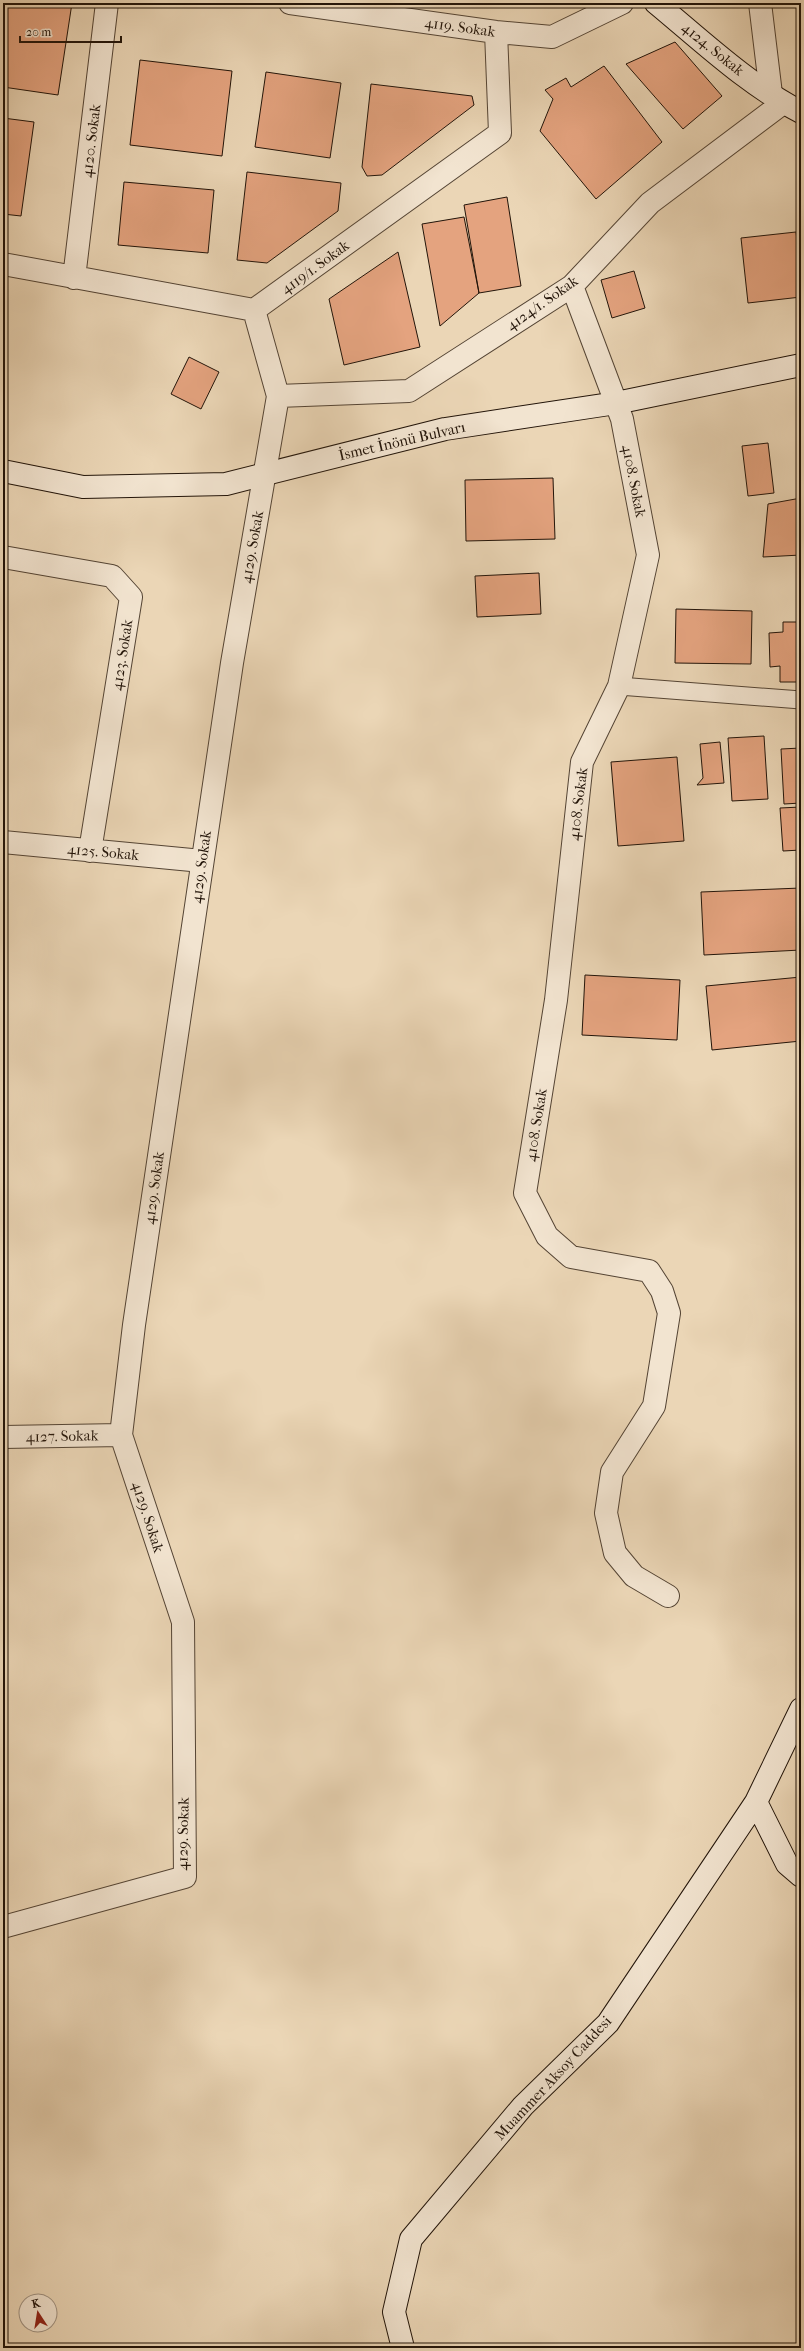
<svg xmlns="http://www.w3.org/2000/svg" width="804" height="2351" viewBox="0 0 804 2351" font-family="'IM FELL French Canon',serif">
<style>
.building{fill:#e4a37f;stroke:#221409}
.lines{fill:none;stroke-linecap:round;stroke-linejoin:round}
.lane-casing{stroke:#544434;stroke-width:19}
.street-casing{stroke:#544434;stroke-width:24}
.secondary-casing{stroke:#221409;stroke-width:24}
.lane{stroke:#f2e4d0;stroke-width:17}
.street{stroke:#f2e4d0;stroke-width:22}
.secondary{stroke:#f2e4d0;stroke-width:22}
.labels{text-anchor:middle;stroke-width:3.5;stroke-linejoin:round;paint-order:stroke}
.street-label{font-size:15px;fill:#221409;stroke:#f2e4d0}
</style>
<rect width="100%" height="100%" fill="#ebd6b6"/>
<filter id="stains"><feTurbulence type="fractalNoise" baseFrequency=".005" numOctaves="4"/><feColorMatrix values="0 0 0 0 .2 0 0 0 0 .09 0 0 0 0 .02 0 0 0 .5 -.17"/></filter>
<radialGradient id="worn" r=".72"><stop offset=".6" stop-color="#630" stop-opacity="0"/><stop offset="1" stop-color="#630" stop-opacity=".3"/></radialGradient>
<path class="building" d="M3,3H72L58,95L3,87Z
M675,42L722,96L683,129L626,64Z
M140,60L232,71L222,156L130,145Z
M604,66L662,142L596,199L540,131L553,99L545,90L566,78L571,87Z
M266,72L341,83L330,158L255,147Z
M371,84L472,96L474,105L382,175L367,176L362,167Z
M3,118L34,122L21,216L3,214Z
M247,172L341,183L338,211L267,263L237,260Z
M124,182L214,190L208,253L118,245Z
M507,197L521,286L479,293L464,205Z
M464,217L479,293L440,326L422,224Z
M796,232L801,274V297L748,303L741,238Z
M398,252L420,347L344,365L329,299Z
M634,271L645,308L612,318L601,280Z
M189,357L219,372L201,409L171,394Z
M768,443L774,493L748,496L742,446Z
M553,478L555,539L466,541L465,480Z
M801,498V555L763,557L768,504Z
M539,573L541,614L477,617L475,576Z
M676,609L752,611L751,664L675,663Z
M783,622H801V682H780V666L770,667L769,633L783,632Z
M764,736L768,799L732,801L728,738Z
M720,742L724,783L697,785L703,778L700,744Z
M801,748V803L784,804L781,749Z
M677,757L684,841L618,846L611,762Z
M801,807V850L783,851L780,808Z
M801,888V950L704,955L701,892Z
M585,975L680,980L677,1040L582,1035Z
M801,977V1041L712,1050L706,986Z"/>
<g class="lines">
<defs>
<path id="lane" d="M619,686L801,700"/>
<path id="street" d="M290,3L496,32L552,37L622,3
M760,3L771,94
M3,264L254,310L500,133L496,32
M74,278L107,3
M572,286L622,419L648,555L619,686L582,762L556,1000L525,1193L547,1236L571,1257L649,1271L662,1291L669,1313L654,1406L612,1472L606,1513L615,1553L634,1576L668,1596
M278,396L409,391L572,286L650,203L783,103
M3,557L112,576L131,597L90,851
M3,842L202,861
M3,1437L121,1435
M3,1927L185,1877L183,1622L121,1435L134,1325L232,663L278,396L254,310"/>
<path id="secondary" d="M656,3C702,41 748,85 801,112
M3,471L83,487L226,484L445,429L616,403L801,365
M756,1802L787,1864L801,1876
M403,2348L394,2312L411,2239L523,2106L608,2023L756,1802L801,1709"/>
</defs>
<use href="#lane" class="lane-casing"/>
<use href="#street" class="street-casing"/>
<use href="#secondary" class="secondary-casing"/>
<use href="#lane" class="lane"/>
<use href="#street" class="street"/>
<use href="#secondary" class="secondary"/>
</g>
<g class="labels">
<g class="street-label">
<text transform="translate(460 27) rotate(8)" y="5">4119. Sokak</text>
<text transform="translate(713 49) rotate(39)" y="5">4124. Sokak</text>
<text transform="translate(91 141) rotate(-83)" y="5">4120. Sokak</text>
<text transform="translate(315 267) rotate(-36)" y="5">4119/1. Sokak</text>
<text transform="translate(542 303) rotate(-35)" y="5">4124/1. Sokak</text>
<text transform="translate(402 441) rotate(-13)" y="5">İsmet İnönü Bulvarı</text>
<text transform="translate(634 481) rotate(79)" y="5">4108. Sokak</text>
<text transform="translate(252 547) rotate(-80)" y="5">4129. Sokak</text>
<text transform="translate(122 655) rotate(-81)" y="5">4123. Sokak</text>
<text transform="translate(578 804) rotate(-83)" y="5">4108. Sokak</text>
<text transform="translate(103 852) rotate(5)" y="5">4125. Sokak</text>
<text transform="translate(201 867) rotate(-82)" y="5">4129. Sokak</text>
<text transform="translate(536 1125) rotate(-81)" y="5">4108. Sokak</text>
<text transform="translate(154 1188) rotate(-82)" y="5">4129. Sokak</text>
<text transform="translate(62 1436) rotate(-1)" y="5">4127. Sokak</text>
<text transform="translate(148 1517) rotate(72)" y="5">4129. Sokak</text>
<text transform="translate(183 1834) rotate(-89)" y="5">4129. Sokak</text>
<text transform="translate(553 2078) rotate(-47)" y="5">Muammer Aksoy Caddesi</text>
</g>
</g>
<rect width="804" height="2351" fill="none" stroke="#ebd6b6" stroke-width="16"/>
<rect x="4" y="4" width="796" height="2343" fill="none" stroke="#221409" stroke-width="2"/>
<rect x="8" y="8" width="788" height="2335" fill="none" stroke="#221409"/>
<g transform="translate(38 2313) rotate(348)"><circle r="19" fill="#f2e4d0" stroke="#9f9180"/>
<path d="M0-3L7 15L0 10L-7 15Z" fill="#8f2418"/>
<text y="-6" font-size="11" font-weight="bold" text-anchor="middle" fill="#221409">K</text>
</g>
<path d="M20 36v6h101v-6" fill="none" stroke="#221409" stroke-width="2"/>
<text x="26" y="36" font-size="12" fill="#221409" stroke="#f2e4d0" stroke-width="3" paint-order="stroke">20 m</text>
<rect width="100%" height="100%" filter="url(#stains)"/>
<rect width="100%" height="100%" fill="url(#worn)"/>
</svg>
